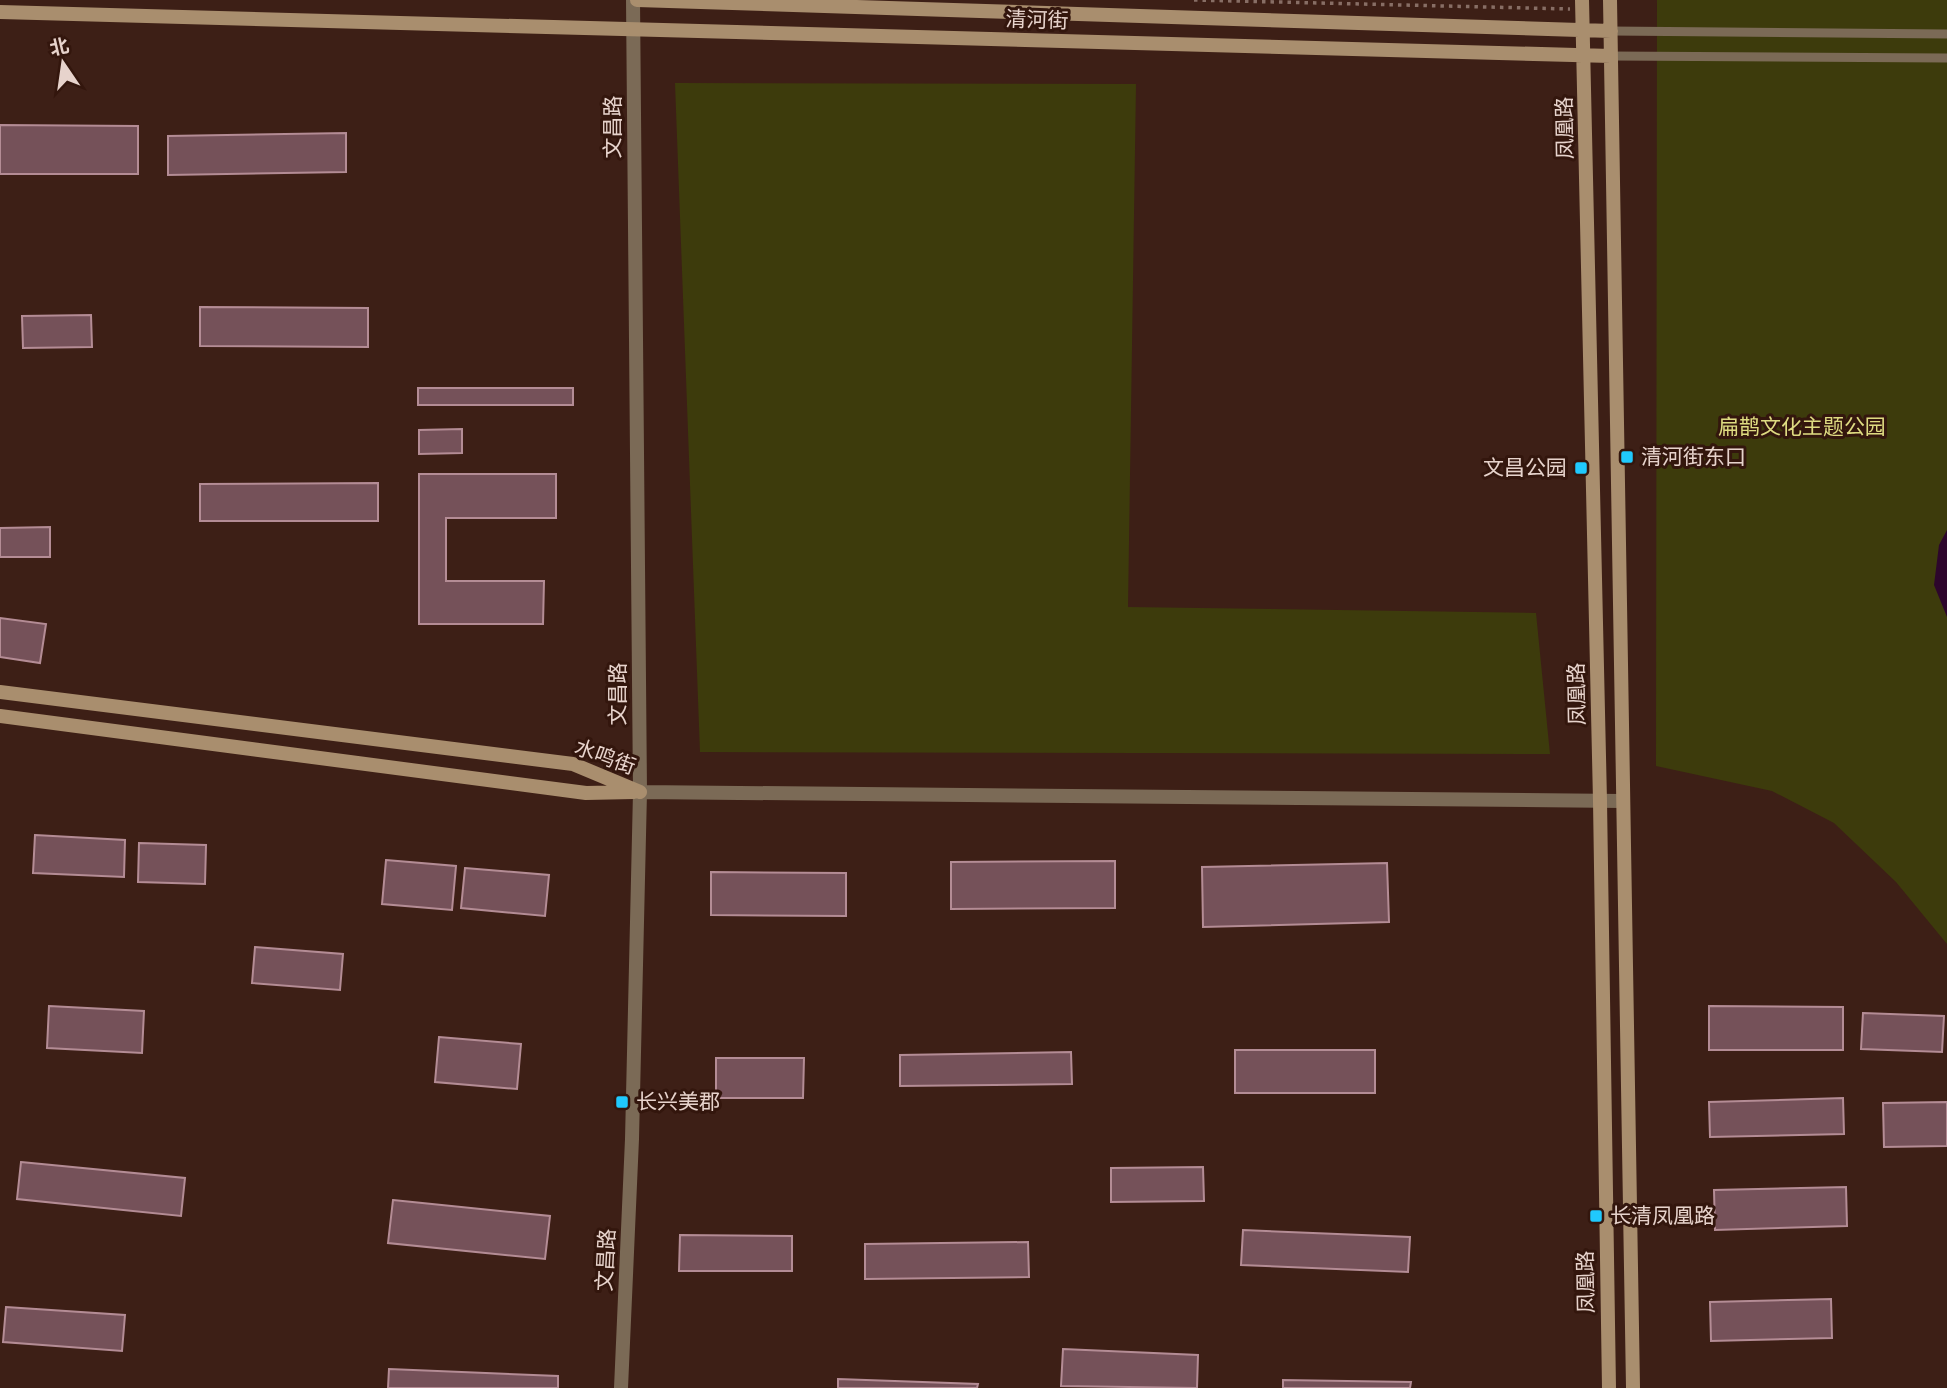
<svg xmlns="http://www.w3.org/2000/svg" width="1947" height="1388" viewBox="0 0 1947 1388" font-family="'IBM Plex Sans','Noto Sans SC',sans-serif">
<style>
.green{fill:#3d3b0c}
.water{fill:#2d062c}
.building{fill:#755159;stroke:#b48c95;stroke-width:2}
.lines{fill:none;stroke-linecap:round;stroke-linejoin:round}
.path{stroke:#876e65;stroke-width:3.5;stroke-dasharray:3.5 5;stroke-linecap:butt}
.service{stroke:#7b6a56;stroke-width:9}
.tertiary{stroke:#7b6a56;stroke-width:14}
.secondary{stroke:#a98e6e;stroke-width:14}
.poi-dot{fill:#20c9fd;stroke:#33160d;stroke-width:2.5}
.labels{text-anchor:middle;stroke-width:6;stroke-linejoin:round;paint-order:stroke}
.street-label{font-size:21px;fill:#e7d3cc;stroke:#33160d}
.park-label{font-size:21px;fill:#dedb81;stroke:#33160d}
.poi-label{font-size:21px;fill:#e7d3cc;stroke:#33160d;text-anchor:start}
</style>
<rect width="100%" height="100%" fill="#3d1f16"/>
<path class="green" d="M1657,0H1947V944L1896,882L1834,823L1772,791L1656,766Z
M675,83L1136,84L1128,607L1536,613L1550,754L700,752Z"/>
<path class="water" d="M1947,530V617L1934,585L1939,545Z"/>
<path class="building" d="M0,125L138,126V174H0Z
M346,133V172L168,175V136Z
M200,307L368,308V347L200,346Z
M91,315L92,347L23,348L22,316Z
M418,388H573V405H418Z
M462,429V453L419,454V430Z
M419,474H556V518H446V581H544L543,624H419Z
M378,483V521H200V484Z
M50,527V557H0V528Z
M0,618L46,624L40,663L0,657Z
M35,835L125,840L124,877L33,873Z
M139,843L206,845L205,884L138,882Z
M386,860L456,866L452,910L382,904Z
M1115,861V908L951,909V862Z
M1387,863L1389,922L1203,927L1202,867Z
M465,868L549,875L545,916L461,908Z
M711,872L846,873V916L711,915Z
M255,947L343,954L340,990L252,983Z
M49,1006L144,1011L142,1053L47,1048Z
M1709,1006L1843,1007V1050H1709Z
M1863,1013L1944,1016L1942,1052L1861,1049Z
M439,1037L521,1044L517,1089L435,1082Z
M1235,1050H1375V1093H1235Z
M1071,1052L1072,1084L900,1086V1055Z
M716,1058H804L803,1098H716Z
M1843,1098L1844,1134L1710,1137L1709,1102Z
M1947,1102V1146L1884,1147L1883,1103Z
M21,1162L185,1178L181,1216L17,1199Z
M1203,1167L1204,1201L1111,1202V1168Z
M1846,1187L1847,1226L1715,1230L1714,1190Z
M393,1200L550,1216L545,1259L388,1243Z
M1243,1230L1410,1237L1408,1272L1241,1265Z
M680,1235L792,1236V1271H679Z
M1028,1242L1029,1277L865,1279V1244Z
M1831,1299L1832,1338L1711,1341L1710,1302Z
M6,1307L125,1315L122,1351L3,1342Z
M1063,1349L1198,1355L1197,1388L1061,1386Z
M389,1369L558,1376V1388H388Z
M838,1379L978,1384L977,1388H838Z
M1283,1380L1411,1382L1410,1388H1283Z"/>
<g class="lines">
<path class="path" d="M1194,0L1570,9"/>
<path class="service" d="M1611,31L1947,34
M1611,56L1947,58"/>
<path class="tertiary" d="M640,792L1622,801
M621,1388L632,1139L640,792L633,0"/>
<path class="secondary" d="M637,0L1611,31
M1582,0L1600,801L1609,1388
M1610,0L1633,1388
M0,12L1611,56
M0,692L573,764L640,792
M0,716L586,793L634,792"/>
</g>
<g class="poi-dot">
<rect x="1620" y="450" width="14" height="14" rx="3.5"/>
<rect x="1574" y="461" width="14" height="14" rx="3.5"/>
<rect x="615" y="1095" width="14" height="14" rx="3.5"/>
<rect x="1589" y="1209" width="14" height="14" rx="3.5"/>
</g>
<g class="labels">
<g class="street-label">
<text transform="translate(1037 20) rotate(2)" y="7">清河街</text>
<text transform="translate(613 127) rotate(-90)" y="7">文昌路</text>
<text transform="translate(1565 128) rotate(-91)" y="7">凤凰路</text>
<text transform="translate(618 694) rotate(-90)" y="7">文昌路</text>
<text transform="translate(1577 694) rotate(-91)" y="7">凤凰路</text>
<text transform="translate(605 757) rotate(20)" y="7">水鸣街</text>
<text transform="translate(606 1260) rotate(-87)" y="7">文昌路</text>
<text transform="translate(1586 1282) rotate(-91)" y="7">凤凰路</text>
</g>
<g class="park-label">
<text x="1802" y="434">扁鹊文化主题公园</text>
</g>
<g class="poi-label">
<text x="1641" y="464">清河街东口</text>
<text x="1567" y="475" text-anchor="end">文昌公园</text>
<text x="636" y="1109">长兴美郡</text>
<text x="1610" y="1223">长清凤凰路</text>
</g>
</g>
<g transform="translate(63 63) rotate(347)" stroke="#33160d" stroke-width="5" paint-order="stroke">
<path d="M0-5L12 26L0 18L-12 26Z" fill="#e7d3cc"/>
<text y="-10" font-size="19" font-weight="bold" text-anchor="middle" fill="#e7d3cc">北</text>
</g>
</svg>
